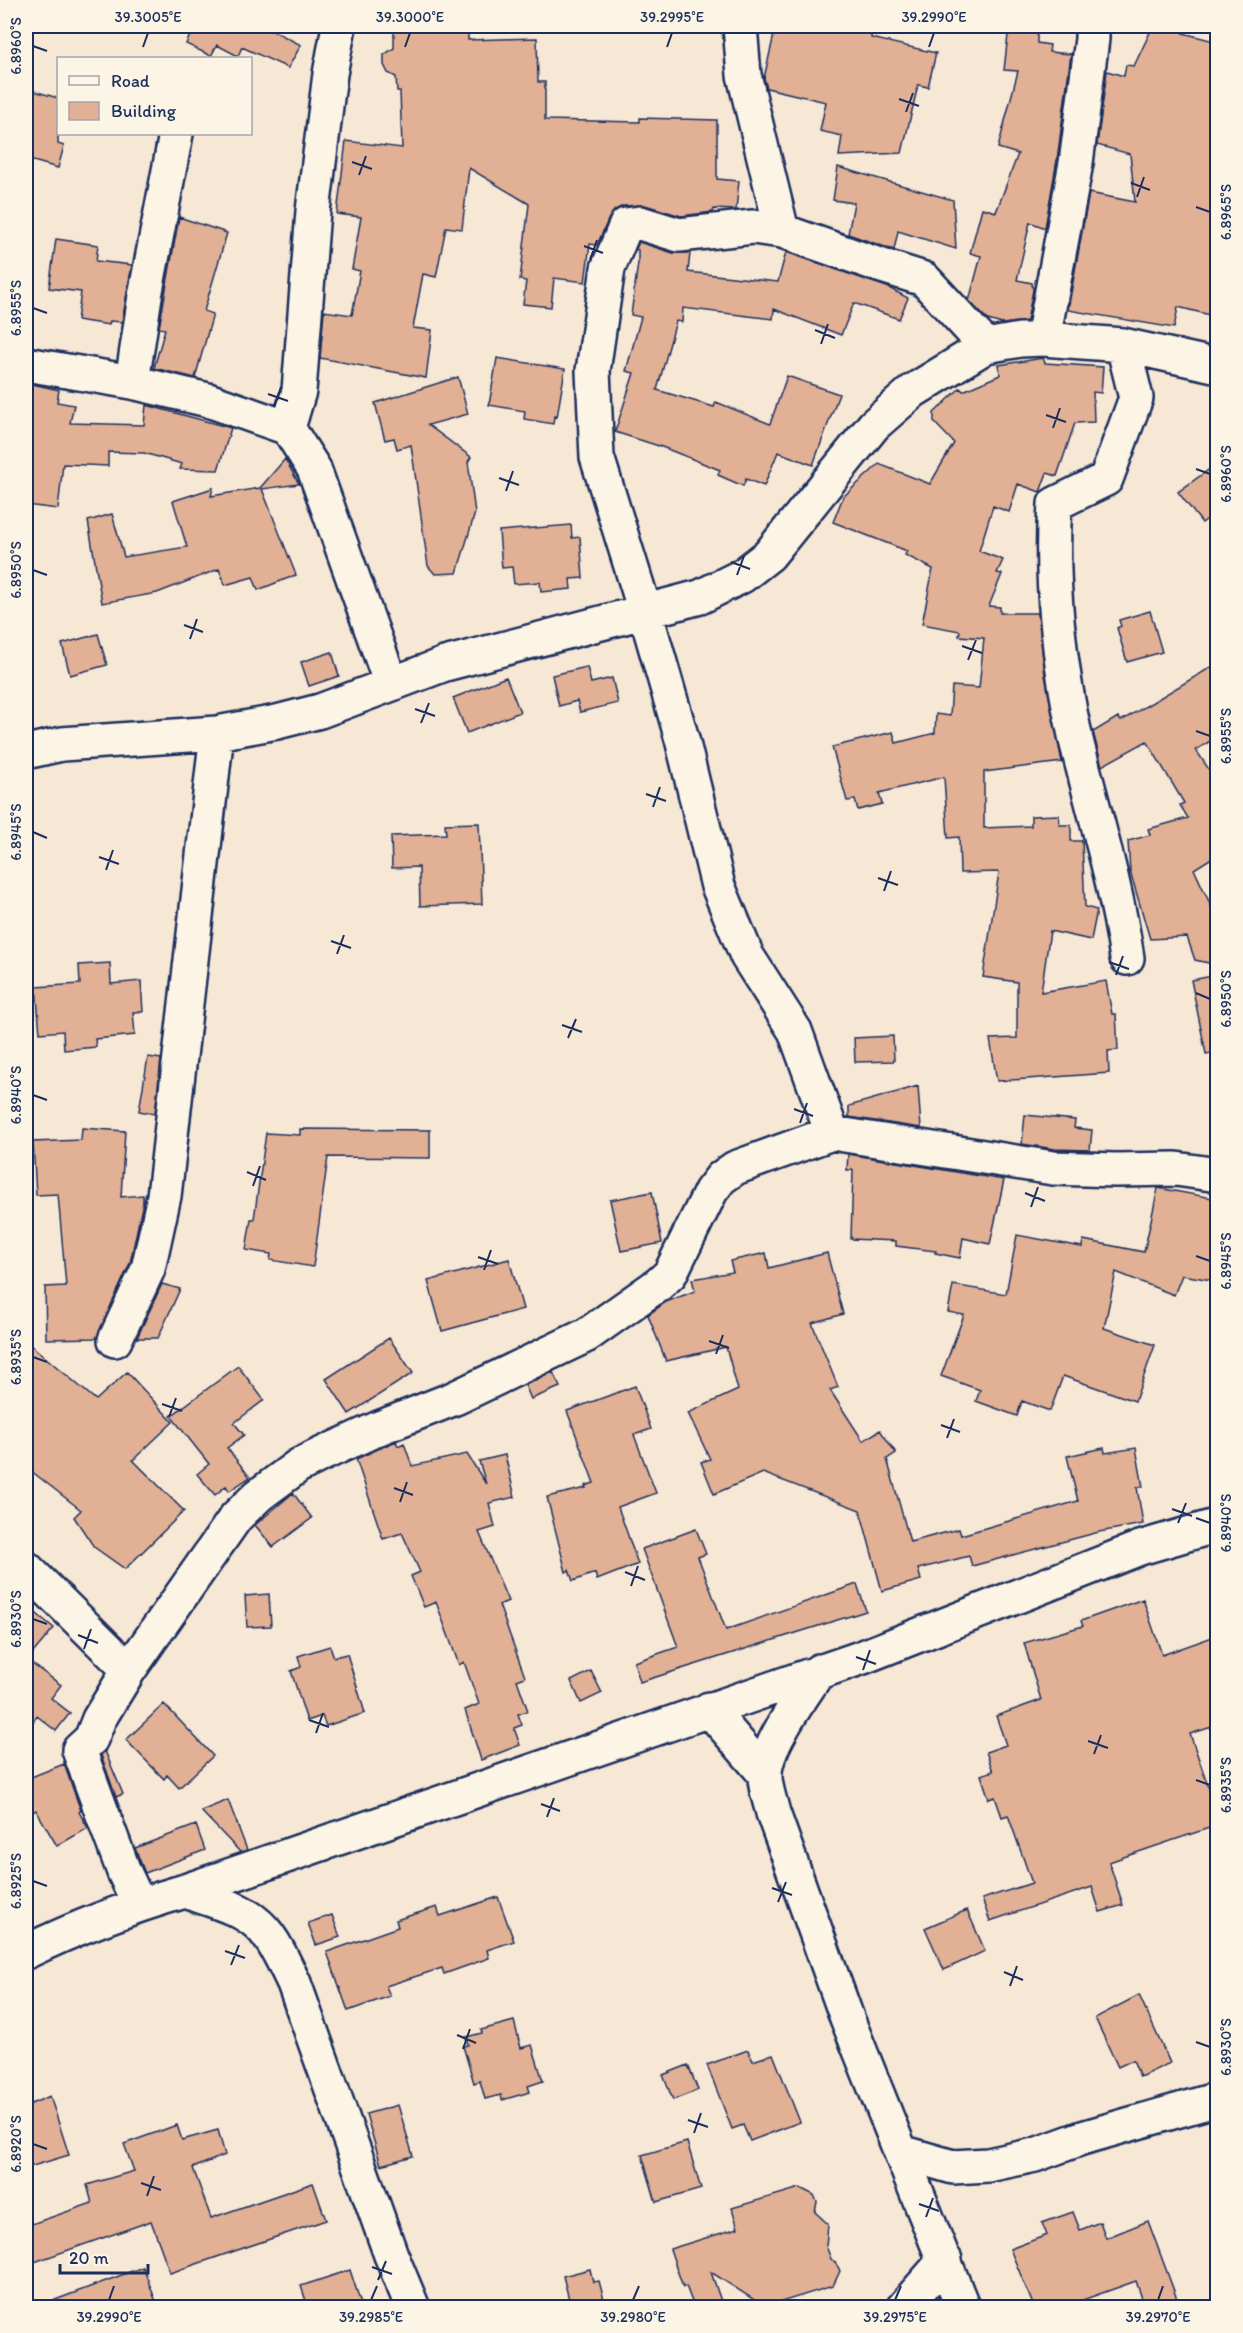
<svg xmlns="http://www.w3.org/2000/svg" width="1243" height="2333" viewBox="0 0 1243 2333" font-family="Itim,sans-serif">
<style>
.building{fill:#e2b094;stroke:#1b2f5e;stroke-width:1.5}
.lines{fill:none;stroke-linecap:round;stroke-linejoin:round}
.minor-casing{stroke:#1b2f5e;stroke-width:38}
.minor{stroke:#fcf5e5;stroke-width:33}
.ticks{fill:none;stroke:#1b2f5e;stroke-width:2}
.neatline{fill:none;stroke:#1b2f5e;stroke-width:2}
.ticks-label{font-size:15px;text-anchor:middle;fill:#1b2f5e}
</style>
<rect width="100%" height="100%" fill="#f7e7d5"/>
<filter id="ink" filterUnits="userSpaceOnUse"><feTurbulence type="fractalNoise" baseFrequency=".0167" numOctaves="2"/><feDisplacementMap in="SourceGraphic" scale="12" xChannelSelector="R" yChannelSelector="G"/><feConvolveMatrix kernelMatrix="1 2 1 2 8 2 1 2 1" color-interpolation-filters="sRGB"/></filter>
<g filter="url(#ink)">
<path class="building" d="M176,26H264L301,45L288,68L242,47L238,56L217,45L211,56L186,44L191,33Z
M394,26H468V40L537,38L538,82H545V120L640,122V118L717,120V179L739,181L736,210L714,209L713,212L681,216L645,205L623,206L615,210L609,218L597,245L590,244L585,282L554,278L551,307L523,304L526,281L520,280L529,204L469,168L462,229L446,227L436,277L423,274L413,328L432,330L426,378L320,358L324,311L352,315L360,271L352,269L361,217L337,214L346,141L402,148L400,91H397L396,77L388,73L384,65V55L394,48Z
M776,26H872L871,38L936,53L928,87L918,85L902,153L839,156L842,136L820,131L826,102L767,88L764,78Z
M1009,26H1037V43L1050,45L1049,52L1071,54L1057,160L1045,228L1030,222L1017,280L1032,283L1033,290L1027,321L1002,324L988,320L969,301L981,256L970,253L982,208L996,212L1018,154L998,148L1018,71L1004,70Z
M1153,26H1187L1183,33L1218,42V317L1178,307L1174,328L1068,310L1089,193L1135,202L1130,154L1097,145L1107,71L1124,76L1126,65L1134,66Z
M31,90L58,98V144L64,146L58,168L26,159V111Z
M838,167L953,200L956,249L898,231L894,250L848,234L854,203L833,200Z
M179,217L227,233L204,311L213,314L195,378L154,368L165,329L159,328Z
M56,239L98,245L96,261L132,265L122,322L110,321L109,325L77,320L81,292L49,288Z
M639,242L673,253H690L688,272L778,282L786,252L887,287L908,298L899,319L854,303L841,335L774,309L773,319L683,308L682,322L676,321L657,390L714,407L716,402L770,424L787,376L839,394L813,465L778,452L764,486L746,479L743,486L718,475L720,470L662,447L615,432L634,373L626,371L641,317L631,315L638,263V250L636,249Z
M497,358L565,369L557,417L554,416L553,424L524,419L525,411L489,405Z
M1043,358L1045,363L1103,367L1101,393L1093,392L1094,422L1075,423L1057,476L1047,473L1040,492L1018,484L1009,512L993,506L979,551L1003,560L997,573L1002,574L989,606L1000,607V613H1038L1045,675L1062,762L984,772V828L1031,826V816L1059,815L1060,825H1071V841H1082L1085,907L1097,910L1091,940L1050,931L1041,992L1106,981L1112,1014H1116L1118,1050L1108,1051L1109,1073L997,1081L990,1039L1017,1038V982L983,977L999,872L960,873L959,837L948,838L944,777L879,793L882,804L858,810L855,800L847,801L832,747L893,732L896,743L935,733L936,714L950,716L952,686L979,688L984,638L959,636L960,631L922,624L933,569L905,555L907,551L833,522L843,497L879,464L930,484L954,443L934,422V413L960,388L963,391L1000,375L999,365Z
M458,377L468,414L428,425L471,457L468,462L475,513L457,573L435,574L428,566L411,445L397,449L394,438L385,440L375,403Z
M32,384L59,390L57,402L74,405L70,423L144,425L146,405L231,428L218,470L180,469L182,464L144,453L108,452V466L63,464L58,509L26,505V411Z
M285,459L299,484L262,489L296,575L258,590L253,577L225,585L219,569L157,593L102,603L88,521L112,514L124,557L187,547L173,501L213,488L211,496L260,488Z
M1218,463V511L1202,523L1178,492Z
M571,525L572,538L580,537L583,578L570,579L571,589L541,592L540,582L514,584L512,567L502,568L499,531Z
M1150,611L1162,652L1127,662L1117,628L1121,626L1119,620Z
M98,634L107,665L70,675L62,644Z
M332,652L339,676L309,686L301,662Z
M1218,663V736L1196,750L1218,783V854L1194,869L1212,908L1218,907V965L1195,960L1187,937L1150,939L1130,871L1128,841L1150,835L1148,829L1188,818L1180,805L1184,803L1147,741L1102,766L1093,732L1118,717L1121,721Z
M587,667L591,683L612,678L618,703L580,712L577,701L559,706L552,675Z
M506,677L520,712L467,733L453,698Z
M479,823L482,904L420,906L419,867L392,868L391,836L446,834L445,824Z
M110,963L111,984L141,981L143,1012H133L135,1035L95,1039L96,1047L64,1050L63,1031L40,1033L36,987L80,984L79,965Z
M1218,975V1052L1206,1054L1191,980Z
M893,1036L894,1061L855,1062L854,1038Z
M148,1057L161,1059L155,1114L139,1111Z
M918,1086L921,1128L849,1117V1106Z
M1025,1115L1075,1120L1074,1128L1092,1130L1090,1150L1055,1149L1022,1144Z
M82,1128L125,1131L121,1197L143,1195V1202L130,1263L97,1338L46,1339L45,1287L66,1286L58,1194L36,1195L33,1142L81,1140Z
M300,1129L430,1130V1158L328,1157L313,1267L270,1260L271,1254L246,1250L251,1219H254L266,1133L300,1135Z
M848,1154L1004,1180L990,1244L963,1238L960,1258L935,1253L936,1251L896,1246V1241L851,1239L853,1170H847Z
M1158,1188L1218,1199V1281L1182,1275L1174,1295L1116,1272L1104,1328L1155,1345L1135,1401L1063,1376L1050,1411L1022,1401L1017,1416L976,1401L980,1390L941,1376L964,1315L948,1312L953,1285L1006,1294L1017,1235L1082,1247L1083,1240L1144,1252Z
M652,1192L662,1243L621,1251L610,1200Z
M766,1253L769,1268L827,1253L843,1314L812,1323L838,1387L830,1390L863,1441L880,1430L896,1453L887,1459L910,1542L959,1529L961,1535L1078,1501L1067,1456L1104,1448L1105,1453L1136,1448L1143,1487H1137L1143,1524L1099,1532L972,1566L969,1556L918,1569L921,1580L882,1591L860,1510L763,1473L714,1494L701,1462L710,1459L688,1413L738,1390L726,1347L666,1361L648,1315L666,1302L695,1291L692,1279L733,1272L730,1261Z
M509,1259L523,1309L442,1331L428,1281Z
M162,1284L180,1289L158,1338H137Z
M389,1338L413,1373L349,1414L326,1379Z
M26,1341L96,1400L127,1372L173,1422L133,1460L184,1511L125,1569L94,1547L74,1517L81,1510L26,1467Z
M238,1366L264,1400L234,1423L244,1435L227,1448L250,1477L229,1491L226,1486L215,1495L197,1474L209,1464L171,1416Z
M553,1372L560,1387L531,1399L525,1385Z
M635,1386L651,1429L634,1435L656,1493L618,1507L638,1564L597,1580L595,1573L573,1581L569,1570L566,1572L547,1497L586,1488L585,1486L594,1483L567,1411Z
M396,1441L398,1446L404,1443L412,1466L467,1454L486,1484L479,1461L505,1455L515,1497L489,1503L495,1527L479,1532L508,1601L499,1605L525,1677L517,1680L528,1711L518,1714L522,1725L514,1728L520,1745L481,1760L465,1710L479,1704L464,1662L459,1665L436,1602L424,1607L411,1576L420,1572L402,1533L383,1539L356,1459Z
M293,1493L312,1518L273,1547L255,1525Z
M696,1529L706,1554L698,1557L726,1630L857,1584L866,1611L640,1682L634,1662L678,1647L642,1549Z
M269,1594L271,1626L247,1627L245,1596Z
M1143,1599L1162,1655L1218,1635V1725L1190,1734L1218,1814V1825L1109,1862L1123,1905L1100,1912L1092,1887L990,1921L982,1899L1032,1883L1008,1815L1002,1817L995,1797L989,1799L981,1775L993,1771L986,1752L1006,1745L996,1716L1041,1700L1024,1643L1083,1626L1081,1621Z
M26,1605L54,1628L27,1660L61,1685L51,1698L70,1713L56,1731L37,1716L26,1732Z
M330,1646L334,1657L347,1654L365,1713L326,1726L322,1716L307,1721L291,1671L301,1667L298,1656Z
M591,1671L602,1693L581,1703L571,1681Z
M164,1704L213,1756L179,1788L167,1775L164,1779L126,1740Z
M105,1751L123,1794L116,1797L101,1755Z
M64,1764L81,1811L79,1812L88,1828L57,1846L36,1810L26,1817V1779Z
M228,1800L247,1850L240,1852L201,1811Z
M196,1825L205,1850L145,1873L135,1848Z
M498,1897L514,1941L487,1950L489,1958L444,1974L442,1968L386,1986L390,1996L348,2011L327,1952L398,1927L396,1920L437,1907L440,1916Z
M967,1910L985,1951L944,1970L925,1928Z
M332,1915L340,1937L316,1945L308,1923Z
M1139,1995L1170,2063L1140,2077L1133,2060L1118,2067L1095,2018Z
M514,2021L521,2048L532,2045L543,2081L528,2086L530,2092L502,2100L501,2095L485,2099L480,2081L474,2083L463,2046L468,2045L466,2037L482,2033L481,2030Z
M748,2050L753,2061L773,2054L800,2122L750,2141L743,2125L732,2129L707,2065Z
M688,2065L698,2090L673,2100L663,2075Z
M50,2096L69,2155L26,2168V2106Z
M398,2105L413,2156L381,2165L366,2114Z
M177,2125L182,2140L218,2130L225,2155L193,2168L211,2218L313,2183L326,2220L170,2273L151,2221L26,2265V2226L92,2203L87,2185L134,2171L124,2144Z
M687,2142L701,2189L656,2202L642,2155Z
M800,2188L814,2195L817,2202L815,2212L828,2224L826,2246L831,2259L836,2263L840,2271L833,2286L765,2307L711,2272L723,2307H694L686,2286L683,2287L670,2249L738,2228L732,2208Z
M1073,2212L1080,2230L1100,2222L1106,2238L1148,2221L1180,2307H1145L1136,2281L1063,2307H1034L1010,2249L1047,2235L1042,2223Z
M143,2267L158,2307H43L42,2305Z
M590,2269L593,2282L599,2281L606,2307H571L563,2276Z
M350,2270L362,2307H308L301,2286Z"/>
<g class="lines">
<defs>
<path id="minor" d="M339,26L330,74L313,211L299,391L288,428L314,469L391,684
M740,26L744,75L782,231
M1043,339L1076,163L1092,39V26
M1123,345L1136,398L1106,479L1055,504C1050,581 1059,665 1076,740C1094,813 1116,883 1127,958
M26,364L132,382L208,400L288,428
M132,382L145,296L176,134
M26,752L62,744L217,733L277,722L320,711L445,664L700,597L742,576L769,555L874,425L913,391L986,346L1020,340L1043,339L1123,345L1218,366
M832,1133L795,1031L747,956L718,886L682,739L645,611L597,457L593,371L608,268L626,225L640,223L679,235L753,227L782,231L879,265L924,279L986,346
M115,1340L148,1269L164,1196L217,733
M26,1568L129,1670
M819,1671C803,1695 767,1744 765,1772C764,1786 770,1800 773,1813L847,2018L963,2308
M709,1709L765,1774
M185,1891C211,1900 245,1908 264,1930C277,1945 285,1965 294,1983L391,2255L413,2308
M139,1904L124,1872L79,1750L91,1739L99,1719L129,1670L236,1517L259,1495L298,1466L318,1456L379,1428L455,1398L587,1335L659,1284L670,1274L711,1191L721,1178L735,1168L832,1133L1053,1168L1116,1170L1176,1169L1218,1175
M26,1952C77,1927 130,1907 185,1891L863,1657L1140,1548L1218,1525
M901,2152L953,2167L988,2165L1035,2155L1082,2138L1218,2099
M903,2308L945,2260"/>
</defs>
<use href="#minor" class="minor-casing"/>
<use href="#minor" class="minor"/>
</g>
</g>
<path class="ticks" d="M33,46L47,51M143,47L148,33M405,47L410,33M667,47L672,33M929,47L934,33M899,99L919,106M906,112L913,93M352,162L372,169M359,175L366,156M1131,183L1150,190M1137,197L1144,177M1196,207L1210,212M584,246L603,253M590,260L597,240M33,308L47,313M815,330L835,338M821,344L828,324M268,394L288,401M274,407L281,387M1046,415L1066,422M1053,428L1060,408M1196,469L1210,474M499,478L519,485M506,491L513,471M731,562L750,569M33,570L47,575M737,575L744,556M184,625L203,632M190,639L197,619M962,646L982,653M968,660L976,640M415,709L435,716M421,723L429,703M1196,731L1210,736M646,794L666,801M653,807L660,787M33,832L47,838M99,857L119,864M106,870L113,850M878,878L898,885M884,891L891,871M331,941L351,948M337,954L344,935M1109,962L1129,969M1116,975L1123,956M1196,993L1210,999M562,1025L582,1032M568,1038L576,1019M33,1095L47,1100M794,1109L813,1116M800,1123L807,1103M247,1172L266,1180M253,1186L260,1166M1025,1193L1045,1201M1031,1207L1038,1187M1196,1256L1210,1261M478,1257L498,1264M484,1270L491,1250M709,1341L729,1348M716,1354L723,1335M33,1357L47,1362M162,1404L182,1411M169,1417L176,1398M941,1425L960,1432M947,1438L954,1419M394,1488L413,1495M400,1502L407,1482M1172,1509L1192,1516M1196,1518L1210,1523M1178,1523L1186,1503M625,1572L645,1580M631,1586L638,1566M33,1619L47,1624M78,1635L98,1643M84,1649L91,1629M856,1657L876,1664M863,1670L870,1650M309,1720L329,1727M316,1733L323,1713M1088,1741L1108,1748M1094,1754L1101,1735M1196,1780L1210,1785M541,1804L560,1811M547,1817L554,1798M33,1881L47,1886M772,1888L792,1895M778,1902L786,1882M225,1951L245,1958M231,1965L239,1945M1004,1972L1023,1980M1010,1986L1017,1966M457,2035L476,2043M1196,2042L1210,2047M463,2049L470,2029M688,2120L708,2127M694,2133L701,2113M33,2144L47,2149M141,2183L161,2190M147,2196L154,2176M919,2204L939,2211M926,2217L933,2198M372,2267L392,2274M378,2280L386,2261M109,2300L114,2286M371,2300L377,2286M633,2300L639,2286M895,2300L901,2286M1158,2300L1163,2286"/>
<rect width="1243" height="2333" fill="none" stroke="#fcf5e5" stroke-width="66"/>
<rect x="57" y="57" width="195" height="78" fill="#fcf5e5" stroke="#a2a6af" stroke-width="1.5"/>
<rect x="69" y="76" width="30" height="9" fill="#fcf5e5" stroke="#a2a6af" stroke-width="1.5"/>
<text x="111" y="87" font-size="18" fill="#1b2f5e">Road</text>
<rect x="69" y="102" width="30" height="18" fill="#e2b094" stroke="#a2a6af" stroke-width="1.5"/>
<text x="111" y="117" font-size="18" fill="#1b2f5e">Building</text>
<path d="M60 2264v9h88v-9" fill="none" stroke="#1b2f5e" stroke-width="3"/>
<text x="69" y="2264" font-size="18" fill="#1b2f5e" stroke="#fcf5e5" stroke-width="4.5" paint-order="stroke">20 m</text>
<rect x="33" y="33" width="1177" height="2267" class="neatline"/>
<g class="ticks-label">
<text x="148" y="22">39.3005°E</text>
<text x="410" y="22">39.3000°E</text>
<text x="672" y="22">39.2995°E</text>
<text x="934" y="22">39.2990°E</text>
<text transform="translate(16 46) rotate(-90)" y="5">6.8960°S</text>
<text transform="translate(1226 212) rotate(-90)" y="5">6.8965°S</text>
<text transform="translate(16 308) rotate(-90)" y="5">6.8955°S</text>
<text transform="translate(1226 474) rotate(-90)" y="5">6.8960°S</text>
<text transform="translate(16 570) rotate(-90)" y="5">6.8950°S</text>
<text transform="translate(1226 736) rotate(-90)" y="5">6.8955°S</text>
<text transform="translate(16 832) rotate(-90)" y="5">6.8945°S</text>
<text transform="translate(1226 999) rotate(-90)" y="5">6.8950°S</text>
<text transform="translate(16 1095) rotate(-90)" y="5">6.8940°S</text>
<text transform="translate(1226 1261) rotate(-90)" y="5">6.8945°S</text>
<text transform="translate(16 1357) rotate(-90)" y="5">6.8935°S</text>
<text transform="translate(1226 1523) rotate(-90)" y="5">6.8940°S</text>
<text transform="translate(16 1619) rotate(-90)" y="5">6.8930°S</text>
<text transform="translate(1226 1785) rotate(-90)" y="5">6.8935°S</text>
<text transform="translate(16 1881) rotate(-90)" y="5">6.8925°S</text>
<text transform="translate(1226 2047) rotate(-90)" y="5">6.8930°S</text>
<text transform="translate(16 2144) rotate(-90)" y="5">6.8920°S</text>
<text x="109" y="2322">39.2990°E</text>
<text x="371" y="2322">39.2985°E</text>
<text x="633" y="2322">39.2980°E</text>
<text x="895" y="2322">39.2975°E</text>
<text x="1158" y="2322">39.2970°E</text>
</g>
</svg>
